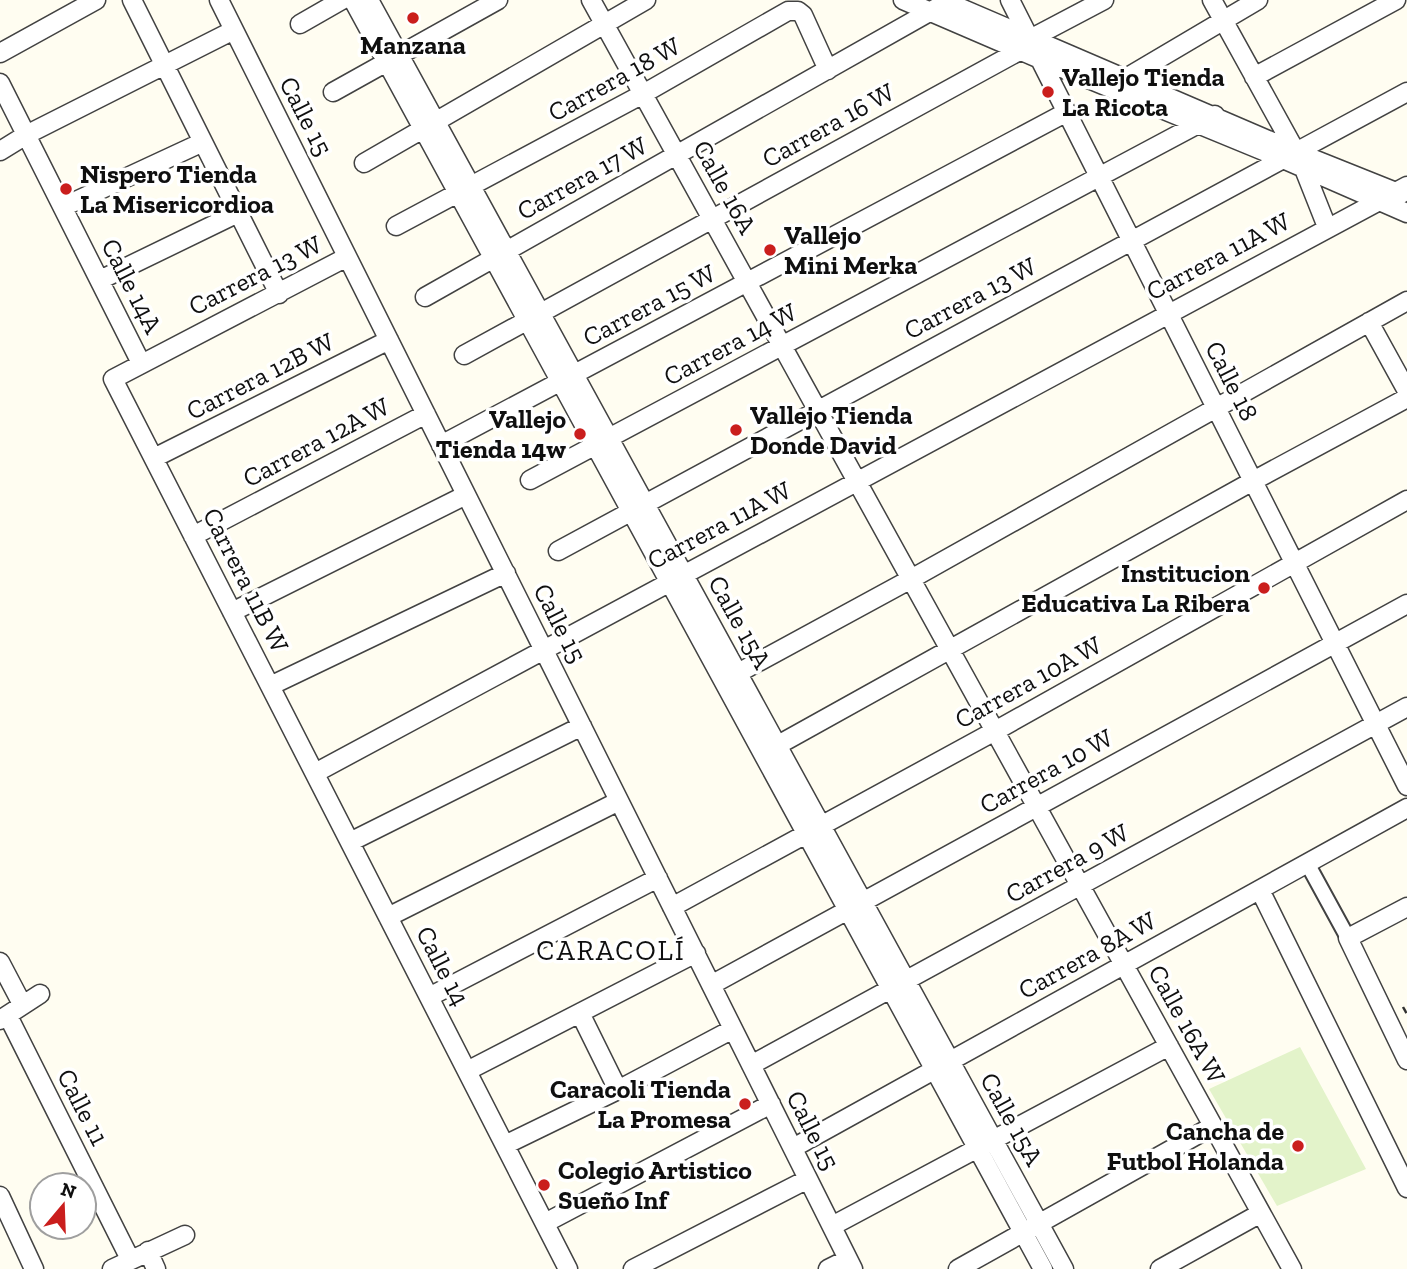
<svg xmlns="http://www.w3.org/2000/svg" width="1407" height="1269" viewBox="0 0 1407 1269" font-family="'Zilla Slab',serif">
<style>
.pitch{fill:#e3f3ca}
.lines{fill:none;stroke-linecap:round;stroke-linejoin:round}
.pedestrian-casing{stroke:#424242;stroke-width:18}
.minor-casing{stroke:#424242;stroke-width:21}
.path{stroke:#313131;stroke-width:2.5;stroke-dasharray:7 3.5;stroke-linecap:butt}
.pedestrian{stroke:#fff;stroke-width:14}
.minor{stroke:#fff;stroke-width:18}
.poi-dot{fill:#ca1e1d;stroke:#fff;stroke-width:2.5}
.labels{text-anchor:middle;stroke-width:7;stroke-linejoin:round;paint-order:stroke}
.poi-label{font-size:26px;font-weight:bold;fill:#0f0f0f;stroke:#fff;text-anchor:start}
.street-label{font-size:26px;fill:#0f0f0f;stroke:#fff}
.neighbourhood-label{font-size:28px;letter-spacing:2px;fill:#0f0f0f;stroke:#fff}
</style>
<rect width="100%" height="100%" fill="#fffdf1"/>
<path class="pitch" d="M1300,1047L1366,1169L1277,1206L1209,1089Z"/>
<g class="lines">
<defs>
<path id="pedestrian" d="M1307,863L1348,938"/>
<path id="minor" d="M132,0L279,294
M219,0L853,1269
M353,0L1043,1269
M369,0L1064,1269
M591,0L1292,1269
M903,0L1040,59L1283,159L1407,213
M942,0L1296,152L1401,194
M1010,0L1407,786
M1212,0L1296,152
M300,24L342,0
M0,53L96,0
M1254,77L1396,0
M0,83L141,363
M1119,84L1126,78L1258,0
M333,92L498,0
M0,151L26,135L234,30
M364,163L646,0
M1304,169L1327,227
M63,207L203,142
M396,226L643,94L788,11H798L803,15L828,70
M347,257L113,379L568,1269
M100,280L238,213
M425,297L947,2
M1369,322L1407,391
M464,355L1021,50L1030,39L1104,0
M441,445L1067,112
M154,458L389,340
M530,480L1215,115
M193,536L426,414
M558,551L1407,92
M232,612L466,495
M738,673L911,579L1407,301
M270,686L506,573
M769,750L1253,481L1407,398
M315,773L1407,186
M350,842L582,726
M1260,890L1407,1188
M672,907L995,731L1407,500
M1407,907L1348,938L1407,1060
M388,917L619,801
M0,962L22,1004
M711,985L1407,604
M429,997L658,878
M580,1013L618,1090
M8,1016L130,1259
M0,1020L40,994
M751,1065L1407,707
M467,1071L696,953
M505,1145L618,1090L733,1029
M793,1148L1407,808
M0,1196L34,1269
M545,1223L771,1104
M832,1226L1169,1046
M148,1251L156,1269
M112,1269L185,1235
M633,1269L808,1179
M828,1269L848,1259
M958,1269L1213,1126
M1160,1269L1261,1213"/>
</defs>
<use href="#pedestrian" class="pedestrian-casing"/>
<use href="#minor" class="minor-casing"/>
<path class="path" d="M1403,1007L1407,1014"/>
<use href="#pedestrian" class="pedestrian"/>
<use href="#minor" class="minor"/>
</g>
<g class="poi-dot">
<circle cx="413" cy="18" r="7"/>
<circle cx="1048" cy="92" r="7"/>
<circle cx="66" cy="189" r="7"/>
<circle cx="770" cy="250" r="7"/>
<circle cx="736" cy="430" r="7"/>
<circle cx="580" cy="434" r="7"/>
<circle cx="1264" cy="588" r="7"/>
<circle cx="745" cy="1104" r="7"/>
<circle cx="1298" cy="1146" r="7"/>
<circle cx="544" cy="1185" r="7"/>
</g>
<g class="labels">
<g class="poi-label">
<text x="413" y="54" text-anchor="middle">Manzana</text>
<text x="1062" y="86">Vallejo Tienda<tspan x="1062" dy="30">La Ricota</tspan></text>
<text x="80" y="183">Nispero Tienda<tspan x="80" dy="30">La Misericordioa</tspan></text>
<text x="784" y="244">Vallejo<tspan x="784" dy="30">Mini Merka</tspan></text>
<text x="750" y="424">Vallejo Tienda<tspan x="750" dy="30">Donde David</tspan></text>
<text x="566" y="428" text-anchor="end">Vallejo<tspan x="566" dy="30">Tienda 14w</tspan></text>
<text x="1250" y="582" text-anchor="end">Institucion<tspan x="1250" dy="30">Educativa La Ribera</tspan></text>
<text x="731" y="1098" text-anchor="end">Caracoli Tienda<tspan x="731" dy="30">La Promesa</tspan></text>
<text x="1284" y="1140" text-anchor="end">Cancha de<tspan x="1284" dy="30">Futbol Holanda</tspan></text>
<text x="558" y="1179">Colegio Artistico<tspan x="558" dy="30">Sueño Inf</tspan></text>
</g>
<g class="street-label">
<text transform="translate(614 79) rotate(-29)" y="9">Carrera 18 W</text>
<text transform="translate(306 116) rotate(63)" y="9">Calle 15</text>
<text transform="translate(828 125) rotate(-29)" y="9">Carrera 16 W</text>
<text transform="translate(582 178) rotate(-29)" y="9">Carrera 17 W</text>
<text transform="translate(725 187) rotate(61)" y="9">Calle 16A</text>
<text transform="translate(1218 256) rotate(-28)" y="9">Carrera 11A W</text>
<text transform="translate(255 275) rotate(-27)" y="9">Carrera 13 W</text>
<text transform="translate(132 286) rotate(63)" y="9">Calle 14A</text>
<text transform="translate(970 298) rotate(-28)" y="9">Carrera 13 W</text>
<text transform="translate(649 305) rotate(-28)" y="9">Carrera 15 W</text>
<text transform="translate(730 344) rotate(-28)" y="9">Carrera 14 W</text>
<text transform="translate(260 376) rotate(-27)" y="9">Carrera 12B W</text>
<text transform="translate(1232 381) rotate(63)" y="9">Calle 18</text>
<text transform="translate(316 442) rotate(-28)" y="9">Carrera 12A W</text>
<text transform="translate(719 525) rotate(-28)" y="9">Carrera 11A W</text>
<text transform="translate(246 580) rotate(63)" y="9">Carrera 11B W</text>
<text transform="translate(740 622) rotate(61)" y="9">Calle 15A</text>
<text transform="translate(560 623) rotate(63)" y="9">Calle 15</text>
<text transform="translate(1028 682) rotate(-29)" y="9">Carrera 10A W</text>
<text transform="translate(1046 771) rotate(-29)" y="9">Carrera 10 W</text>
<text transform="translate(1067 863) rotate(-29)" y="9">Carrera 9 W</text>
<text transform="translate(1087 955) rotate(-29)" y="9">Carrera 8A W</text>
<text transform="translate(443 966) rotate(63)" y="9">Calle 14</text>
<text transform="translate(1187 1024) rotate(61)" y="9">Calle 16A W</text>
<text transform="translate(83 1107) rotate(63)" y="9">Calle 11</text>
<text transform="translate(1012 1119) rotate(61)" y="9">Calle 15A</text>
<text transform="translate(813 1130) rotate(63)" y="9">Calle 15</text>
</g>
<g class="neighbourhood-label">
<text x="611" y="960">CARACOLÍ</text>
</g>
</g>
<g transform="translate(63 1206) rotate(19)"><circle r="33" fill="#ffffff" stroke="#9f9f9f" stroke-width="2"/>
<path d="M0-5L12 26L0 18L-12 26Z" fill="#ca1e1d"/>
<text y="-10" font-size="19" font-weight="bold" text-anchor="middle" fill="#0f0f0f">N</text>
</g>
</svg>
